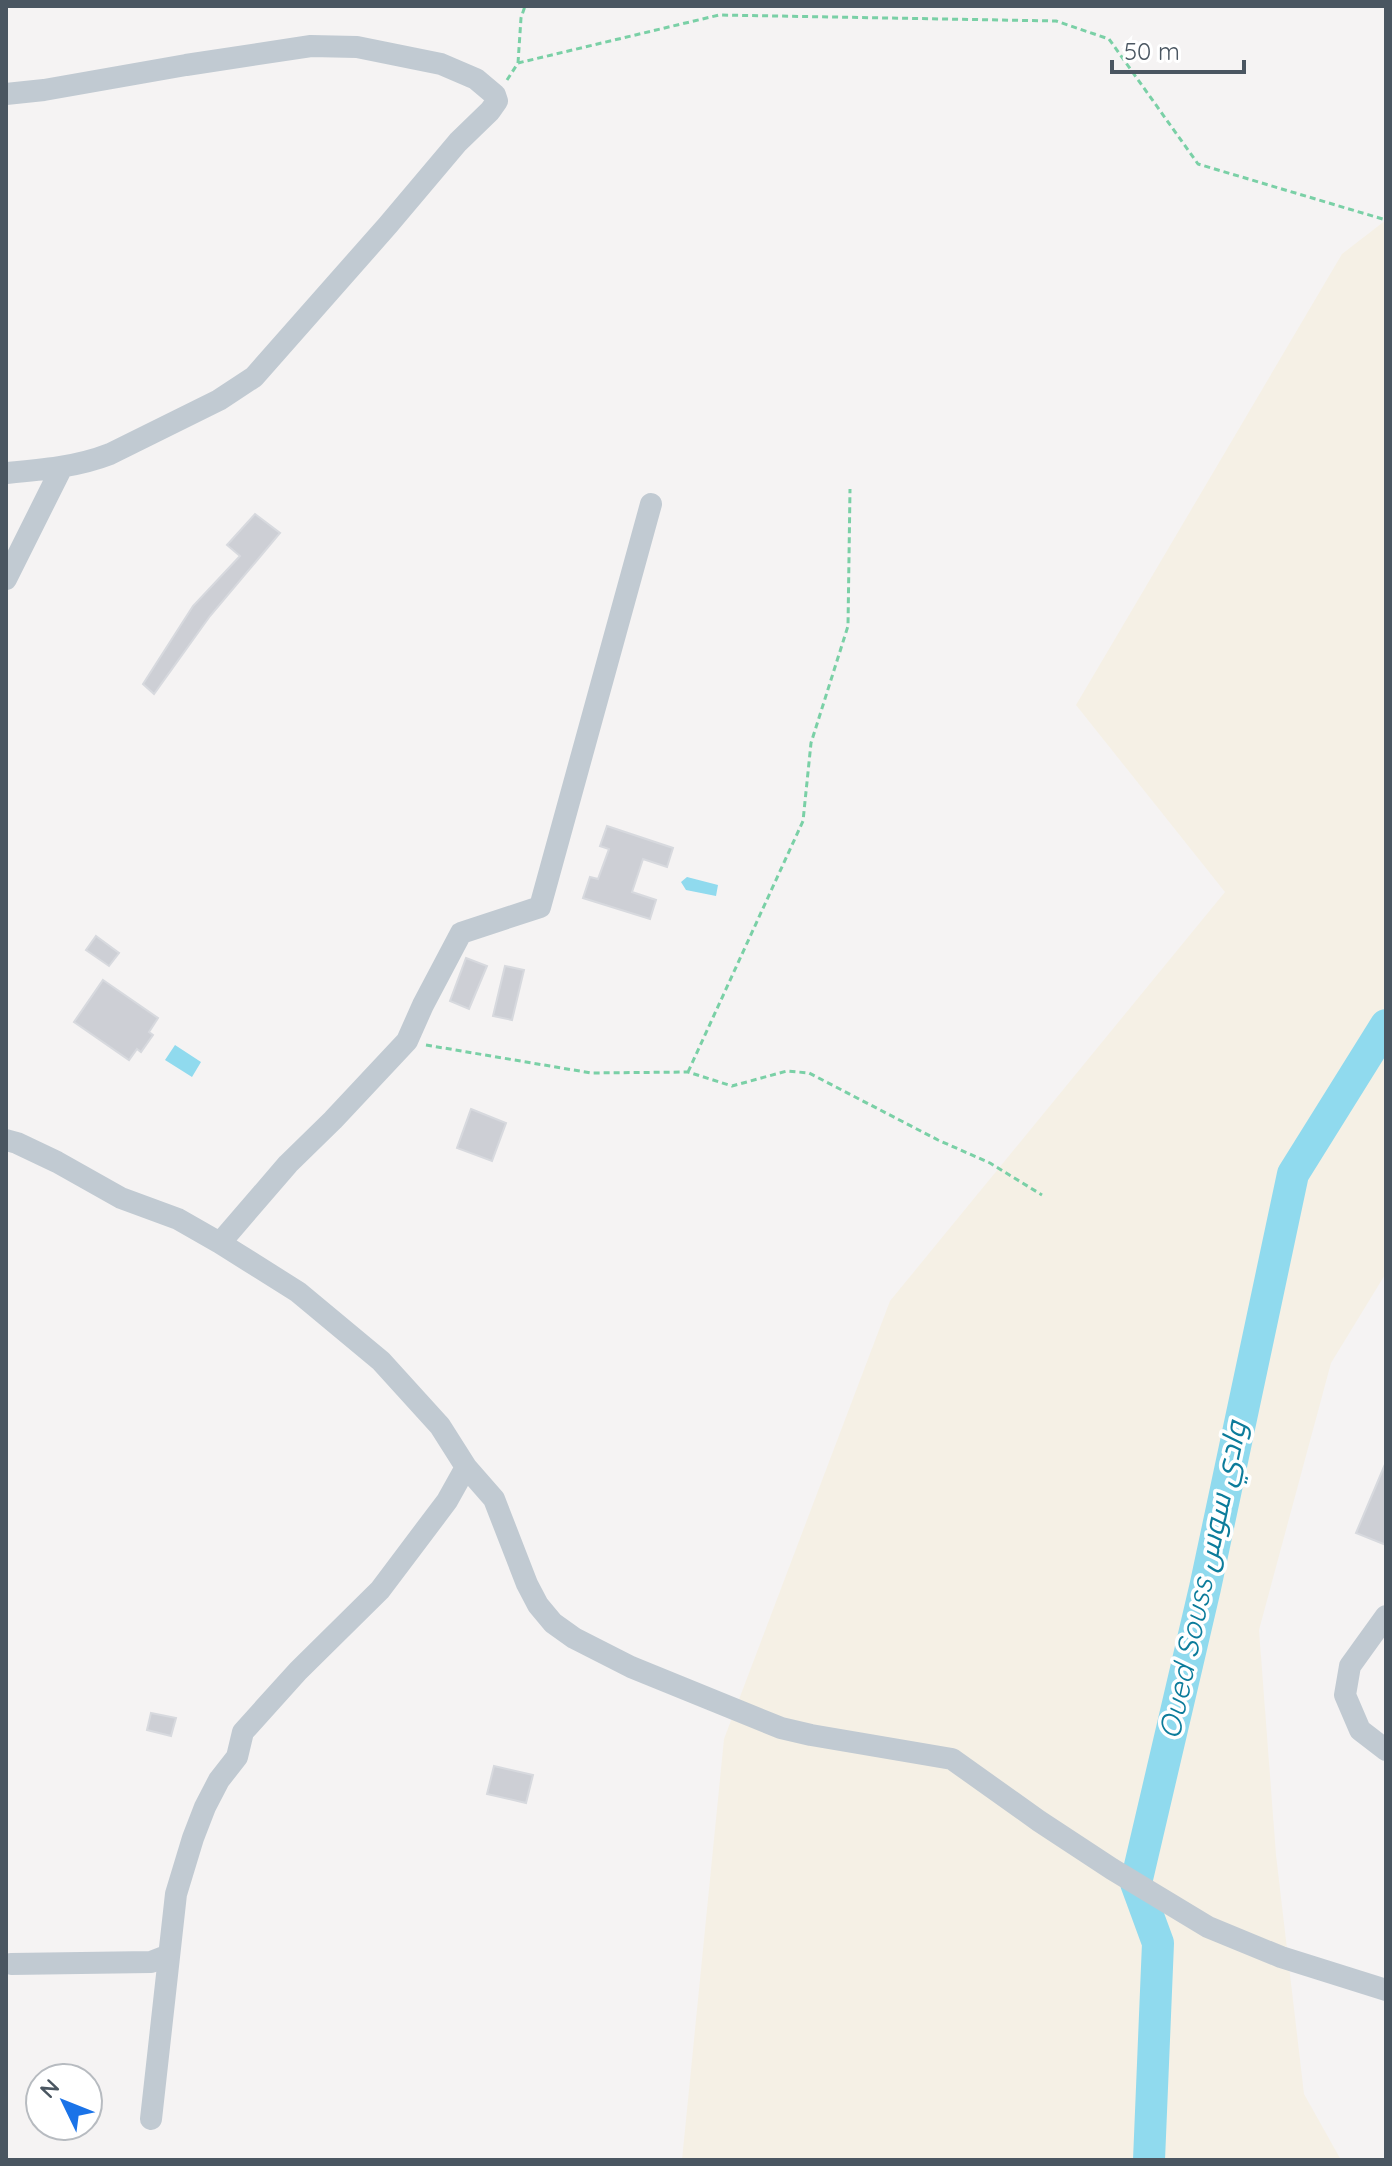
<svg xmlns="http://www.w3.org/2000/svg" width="1392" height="2166" viewBox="0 0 1392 2166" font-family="Quicksand,Cairo,sans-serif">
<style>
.sand{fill:#f5f0e5}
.water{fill:#90daee}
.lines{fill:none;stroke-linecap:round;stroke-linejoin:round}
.river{stroke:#90daee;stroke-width:32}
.building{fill:#cdcfd5;stroke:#d7d9de;stroke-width:2}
.path{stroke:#7ad0a6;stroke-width:3;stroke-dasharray:6 4;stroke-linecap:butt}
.minor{stroke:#c1cad2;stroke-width:22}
.labels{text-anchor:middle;stroke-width:7;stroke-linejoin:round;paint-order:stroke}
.water-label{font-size:30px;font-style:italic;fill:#0c7c9b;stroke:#fff}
</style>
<rect width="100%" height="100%" fill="#f5f3f3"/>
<path class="sand" d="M1386,220V1273L1331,1363L1259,1630L1276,1855L1304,2094L1341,2160H682L724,1739L890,1301L1225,892L1076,705L1342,254Z"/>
<path class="water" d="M687,877L718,885L716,896L686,890L681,882Z
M175,1045L201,1062L192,1077L165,1060Z"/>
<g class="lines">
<path class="river" d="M1149,2160L1158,1943L1136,1883L1205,1588L1293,1174L1386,1025"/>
</g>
<path class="building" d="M255,514L280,533L210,616L154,694L143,684L193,606L240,556L227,545Z
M607,826L673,848L667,867L643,859L632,892L656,900L650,919L583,898L590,877L598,879L609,849L600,846Z
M96,936L119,953L109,966L86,950Z
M466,958L487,966L469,1009L450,1001Z
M505,966L524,970L512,1020L493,1016Z
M103,980L158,1018L149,1032L153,1035L141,1052L137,1049L129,1060L74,1022Z
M471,1109L506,1123L492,1161L457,1148Z
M1386,1462V1545L1356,1533Z
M151,1713L176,1718L171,1736L147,1730Z
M494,1766L533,1775L526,1803L487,1794Z"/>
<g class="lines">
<path class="path" d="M518,63L521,18L525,6
M507,80L518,63L719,15L1056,21L1109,39L1198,164L1386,220
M426,1045L591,1073L688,1072L732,1086L787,1071L809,1073L938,1140L990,1163L1042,1195
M688,1072L803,821L811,743L848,626L850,489"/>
<path class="minor" d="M6,94L44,90L186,65L311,46L357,47L441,64L476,79L495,95L497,101L490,111L458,142L388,225L254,377L219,400L110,454C77,467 41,470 6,473
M6,579L62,467
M6,1140L17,1143L57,1162L121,1198L178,1219L220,1243L298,1292L381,1361L440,1426L466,1467L494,1499L527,1584L538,1605L553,1623L574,1638L631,1667L781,1728L811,1735L952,1759L1039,1821L1112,1869L1208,1927L1281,1957L1386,1990
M220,1243L288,1164L333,1120L407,1041L423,1005L461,933L540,907L651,504
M1386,1616L1350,1666L1345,1695L1360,1730L1386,1750
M11,1964L151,1962L169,1955
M151,2119L176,1894L193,1838L205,1807L219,1780L237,1757L243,1732L298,1671L380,1590L447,1501L466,1467"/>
</g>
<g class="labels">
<g class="water-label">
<text transform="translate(1203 1580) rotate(-78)" y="10">Oued Souss وادي سوس</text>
</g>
</g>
<rect width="1392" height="2166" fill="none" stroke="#4a5661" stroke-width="16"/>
<g transform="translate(64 2102) rotate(313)"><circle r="38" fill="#ffffff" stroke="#b7bbc0" stroke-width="2"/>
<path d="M0-6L14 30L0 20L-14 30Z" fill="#1a73e8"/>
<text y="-12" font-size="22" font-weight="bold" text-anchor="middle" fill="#4a5661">N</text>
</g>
<path d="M1112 60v12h132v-12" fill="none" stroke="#4a5661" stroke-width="4"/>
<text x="1124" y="60" font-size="24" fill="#4a5661" stroke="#ffffff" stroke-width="6" paint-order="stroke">50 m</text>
</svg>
